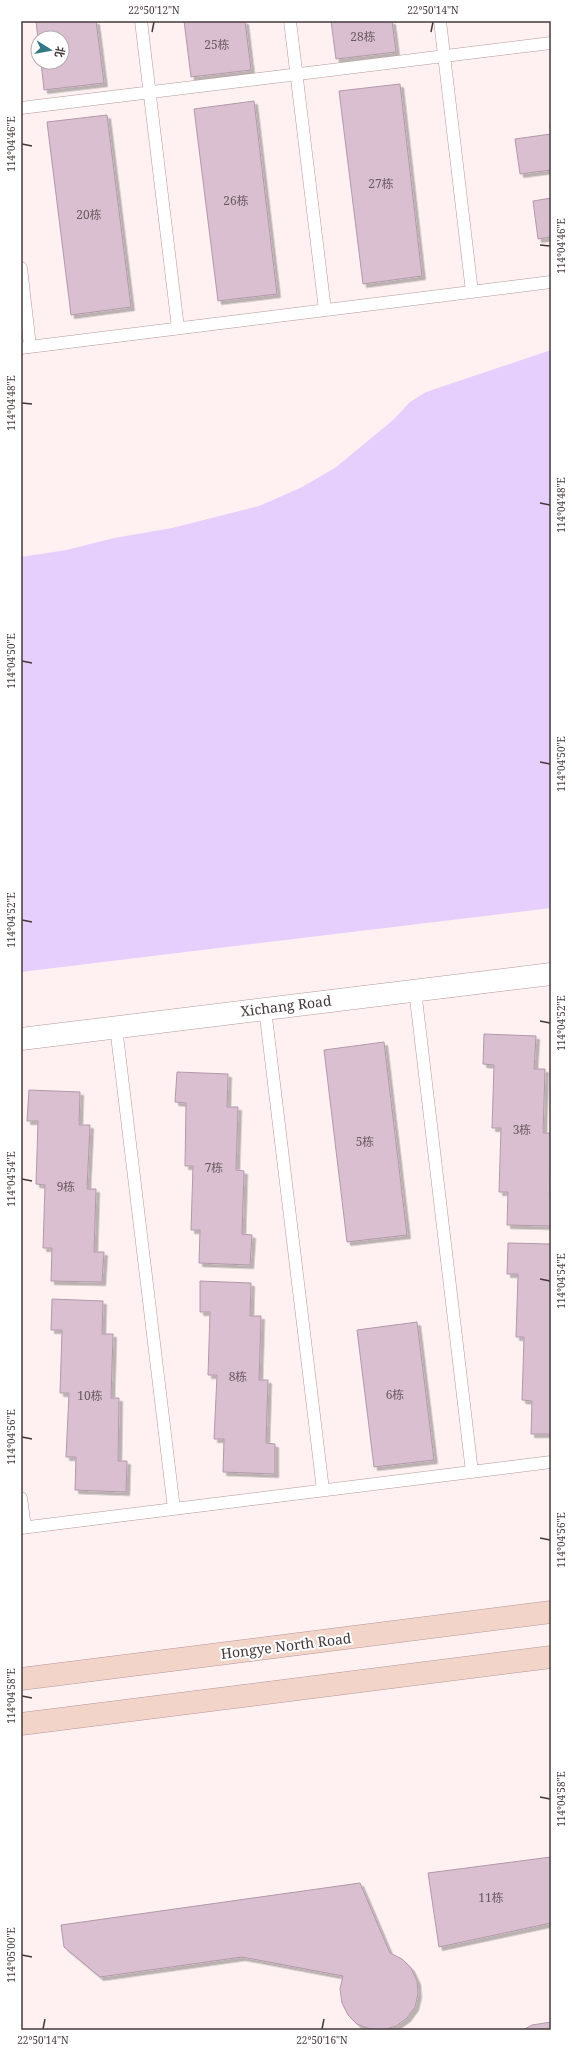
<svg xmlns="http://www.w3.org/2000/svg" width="572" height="2051" viewBox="0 0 572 2051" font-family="'Noto Serif','Noto Sans SC',serif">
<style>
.water{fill:#e7cffd}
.building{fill:#d9bfd0;stroke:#b299a9;filter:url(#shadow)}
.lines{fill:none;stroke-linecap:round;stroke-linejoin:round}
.service-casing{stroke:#b5979a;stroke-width:13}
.minor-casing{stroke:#b5979a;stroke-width:23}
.secondary-casing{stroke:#b5979a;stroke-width:23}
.service{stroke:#fff;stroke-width:12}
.minor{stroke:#fff;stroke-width:22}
.secondary{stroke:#f2d4c8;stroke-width:22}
.ticks{fill:none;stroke:#45383a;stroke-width:1.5}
.labels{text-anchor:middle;stroke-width:4;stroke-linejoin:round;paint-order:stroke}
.number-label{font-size:12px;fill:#6a5a60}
.street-label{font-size:14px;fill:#45383a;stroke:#fff}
.neatline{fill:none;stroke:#45383a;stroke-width:1.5}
.ticks-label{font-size:10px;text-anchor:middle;fill:#45383a}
</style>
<defs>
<filter id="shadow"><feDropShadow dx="3.5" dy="3.5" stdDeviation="0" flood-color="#0004"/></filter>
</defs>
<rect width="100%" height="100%" fill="#fff1f2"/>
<path class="water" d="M551,350V908L21,972V557L66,550L114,538L172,528L259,506L300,488L335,468L393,420L410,402L426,392Z"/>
<path class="building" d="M36,21H96L104,83L44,90L41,62H62V38H38V40Z
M184,21H245L251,70L191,77Z
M331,21H392L396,52L336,59Z
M400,84L422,276L363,284L339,91Z
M254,101L277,294L218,301L194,109Z
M107,115L131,307L71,315L47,122Z
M550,124H551V170L520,174L515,139L551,134Z
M551,198V237L538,239L533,201Z
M484,1034L536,1036L534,1069H545L543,1133H551L550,1196H551V1226L507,1225L508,1192H499L501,1128H492L494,1065L483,1064Z
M384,1042L407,1235L347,1242L324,1050Z
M177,1072L228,1074L227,1107H238L236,1170L244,1171L242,1234L252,1235L250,1265L199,1263L200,1230H191L193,1166H185L186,1103L175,1102Z
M29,1090L80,1092L79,1125H90L87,1189H96L94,1252H104L102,1282L51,1281L52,1248H43L45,1185L36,1184L38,1121H27Z
M508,1243L551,1244V1434H531L532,1401L522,1400L524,1337H516L518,1274H507Z
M200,1281L251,1283L250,1316H261L259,1380H268L266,1443L275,1444V1474L223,1472L224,1439H214L217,1375H208L210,1312H200Z
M52,1299L103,1301L102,1334H113L111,1398H119L118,1461H127L126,1492L75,1490L76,1457H66L69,1393H60L62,1330H51Z
M417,1322L434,1460L374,1467L357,1330Z
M551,1857V1923L439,1947L428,1873Z
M360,1883L390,1953L402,1959L411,1968L417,1981L418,1994L415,2007L407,2018L396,2026L383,2030L370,2029L357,2024L348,2015L342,2003L340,1989L343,1976L242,1957L100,1977L64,1947L61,1925Z
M551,2022V2030H523L532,2025Z"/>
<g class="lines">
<defs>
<path id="service" d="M141,21L178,328
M290,21L325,310
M440,21L472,292
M21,108L551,43
M21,268L30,346
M21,348L551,282
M415,990L472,1472
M265,1009L323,1490
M116,1027L174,1509
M21,1498L25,1527
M21,1528L551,1462"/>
<path id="minor" d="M21,1039L551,974"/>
<path id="secondary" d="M21,1679L551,1612
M21,1724L551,1657"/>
</defs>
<use href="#service" class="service-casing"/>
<use href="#minor" class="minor-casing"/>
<use href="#secondary" class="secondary-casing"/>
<use href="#service" class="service"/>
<use href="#minor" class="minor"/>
<use href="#secondary" class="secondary"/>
</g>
<path class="ticks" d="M152,32L154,22M431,32L433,22M22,144L32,146M540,245L550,246M22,403L32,404M540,503L550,505M22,661L32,663M540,762L550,764M22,920L32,922M540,1021L550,1023M22,1179L32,1181M540,1279L550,1281M22,1437L32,1439M540,1538L550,1540M22,1696L32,1698M540,1797L550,1799M22,1955L32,1957M43,2029L45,2019M322,2029L324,2019"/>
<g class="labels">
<g class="number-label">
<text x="363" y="41">28栋</text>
<text x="217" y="49">25栋</text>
<text x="381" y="188">27栋</text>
<text x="236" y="205">26栋</text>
<text x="89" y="219">20栋</text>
<text x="522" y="1134">3栋</text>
<text x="365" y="1146">5栋</text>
<text x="214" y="1172">7栋</text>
<text x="66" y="1191">9栋</text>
<text x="238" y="1381">8栋</text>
<text x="395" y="1399">6栋</text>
<text x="90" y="1400">10栋</text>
<text x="491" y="1902">11栋</text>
</g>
<g class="street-label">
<text transform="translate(286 1006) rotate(-7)" y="5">Xichang Road</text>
<text transform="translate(286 1646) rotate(-7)" y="5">Hongye North Road</text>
</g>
</g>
<rect width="572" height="2051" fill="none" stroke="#ffffff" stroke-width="44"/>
<g transform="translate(50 50) rotate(101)"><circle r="19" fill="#ffffff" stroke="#b5afb0"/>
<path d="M0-3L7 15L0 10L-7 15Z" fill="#347888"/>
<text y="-6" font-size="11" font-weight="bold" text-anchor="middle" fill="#45383a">北</text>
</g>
<rect x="22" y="22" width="528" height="2007" class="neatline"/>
<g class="ticks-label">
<text x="154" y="14">22°50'12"N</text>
<text x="433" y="14">22°50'14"N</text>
<text transform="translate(11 144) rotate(-90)" y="4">114°04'46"E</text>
<text transform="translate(561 246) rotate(-90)" y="4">114°04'46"E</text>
<text transform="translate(11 403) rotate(-90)" y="4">114°04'48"E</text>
<text transform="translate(561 505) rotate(-90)" y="4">114°04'48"E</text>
<text transform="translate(11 661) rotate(-90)" y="4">114°04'50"E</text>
<text transform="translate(561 764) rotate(-90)" y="4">114°04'50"E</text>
<text transform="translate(11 920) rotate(-90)" y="4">114°04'52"E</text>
<text transform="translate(561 1023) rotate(-90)" y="4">114°04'52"E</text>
<text transform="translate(11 1179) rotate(-90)" y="4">114°04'54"E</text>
<text transform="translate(561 1281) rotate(-90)" y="4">114°04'54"E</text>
<text transform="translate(11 1437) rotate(-90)" y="4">114°04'56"E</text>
<text transform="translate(561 1540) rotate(-90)" y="4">114°04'56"E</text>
<text transform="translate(11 1696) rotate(-90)" y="4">114°04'58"E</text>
<text transform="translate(561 1799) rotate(-90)" y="4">114°04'58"E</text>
<text transform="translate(11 1955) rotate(-90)" y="4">114°05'00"E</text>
<text x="43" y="2044">22°50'14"N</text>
<text x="322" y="2044">22°50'16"N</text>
</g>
</svg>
